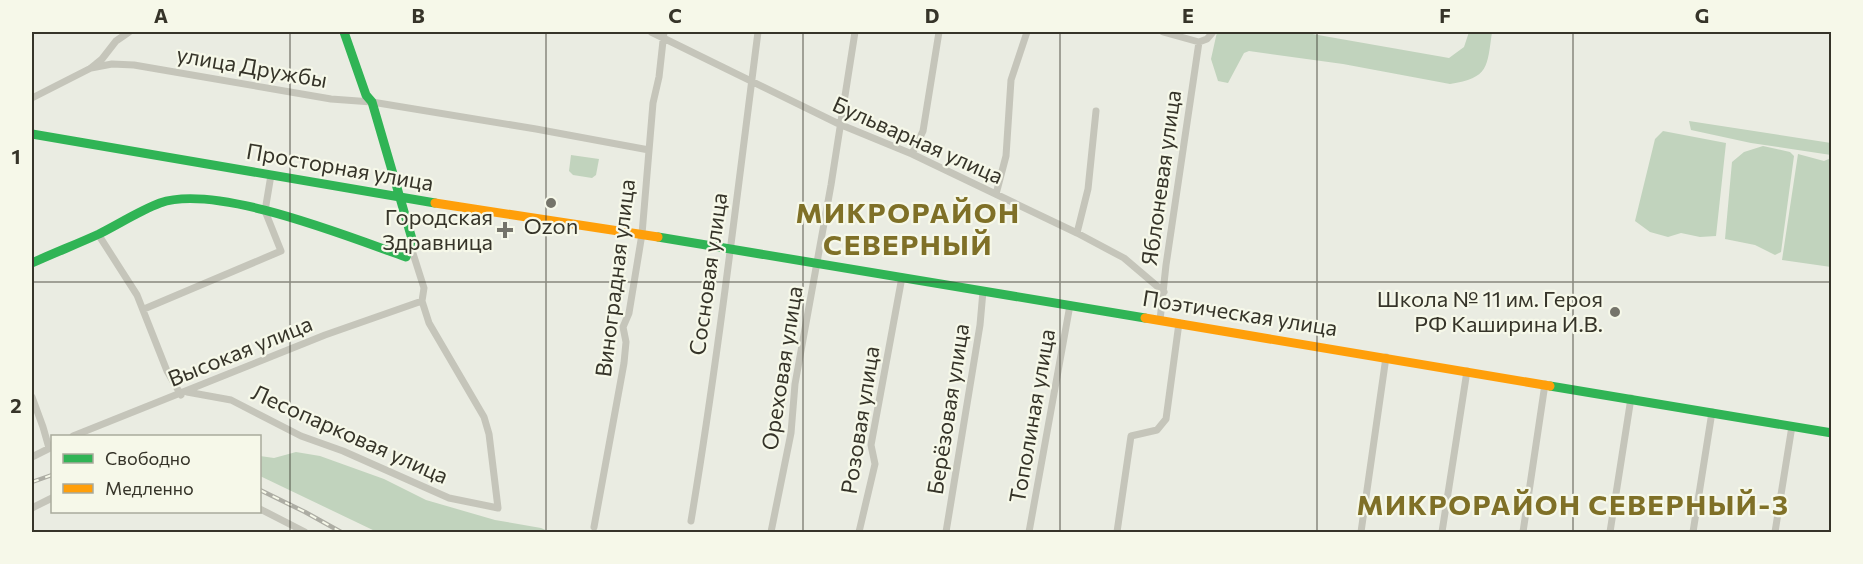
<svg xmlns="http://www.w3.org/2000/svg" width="1863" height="564" viewBox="0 0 1863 564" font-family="Commissioner,sans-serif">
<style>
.green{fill:#c1d3bd}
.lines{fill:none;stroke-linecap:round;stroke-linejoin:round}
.street{stroke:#c5c5ba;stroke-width:7}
.fast{stroke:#30b455;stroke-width:9}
.slow{stroke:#ff9f0a;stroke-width:9}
.rail-casing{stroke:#adada4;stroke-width:4.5}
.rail{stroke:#f6f8e9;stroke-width:2;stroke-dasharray:7;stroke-linecap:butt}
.grid{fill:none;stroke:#363429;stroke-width:1.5;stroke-opacity:0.55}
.poi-dot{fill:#75746a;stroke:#f6f8e9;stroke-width:2}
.labels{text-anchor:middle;stroke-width:4.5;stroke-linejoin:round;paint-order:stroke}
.street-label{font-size:22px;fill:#363429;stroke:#f6f8e9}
.poi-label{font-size:22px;fill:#363429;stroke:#f6f8e9;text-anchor:end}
.district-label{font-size:28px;font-weight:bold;letter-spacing:1.5px;fill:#7f7027;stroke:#f6f8e9}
.neatline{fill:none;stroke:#363429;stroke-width:2}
.grid-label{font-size:20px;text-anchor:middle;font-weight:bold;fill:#363429}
</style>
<rect width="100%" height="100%" fill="#eaece2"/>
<path class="green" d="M1217,32H1301L1449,58L1464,47L1469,32H1492C1487,67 1489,78 1450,84L1343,64L1249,51L1244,53L1228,83L1218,81L1211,59Z
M1689,121L1831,143V155L1751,143L1691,130Z
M1663,131L1726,143L1716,236L1700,237L1681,233L1668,237L1650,232L1635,221L1655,139Z
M1763,146L1790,152L1794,156L1781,252L1775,255L1755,245L1725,239L1732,162L1744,152Z
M1798,154L1824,161L1831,158V267L1782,260Z
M571,155L599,159L596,175L592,178L573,175L569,171Z
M296,452L320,456L384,479L426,500L495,520L541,528L550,532H377L260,476V456L274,458Z"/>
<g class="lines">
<path class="street" d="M651,32L839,124L912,154L1077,233L1124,258L1164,292
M1163,32L1199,42
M1199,42L1207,39L1213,32
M91,68L112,64L134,65L331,99L372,102L536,129L649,150
M32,98L91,68L102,59L116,41L129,32
M912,154L923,131L939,32
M996,194L1006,156L1011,80L1027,32
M1077,233L1088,189L1096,111
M98,234L137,295L167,371L181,395
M144,309L281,251L265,211L271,175
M1160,320L1166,265L1199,42
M187,392L231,400L301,436L343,451L449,498L498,508L489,434L484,417L429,323L422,301L424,288L410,244
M32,397L43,427L49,448
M73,436L325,335L422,301
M32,457L52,447
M32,508L52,498
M260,509L305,532
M691,521C718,359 737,195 758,32
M594,527L624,363L626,342L623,327L629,313L642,234L653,103L659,77L664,32
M771,532L791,433L795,384L831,185L855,32
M859,532L875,464L871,445L902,277
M946,532L980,325L983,291
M1029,532L1070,305
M1117,532L1131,436L1157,430L1166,419L1179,323
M1361,532L1386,357
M1442,532L1467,371
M1523,532L1545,384
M1610,532L1631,398
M1693,532L1712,412
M1775,532L1792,426"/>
<path class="fast" d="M32,134L435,203
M658,237L1145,318
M32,263C54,253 77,244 99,234C119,224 139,211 160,203C216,183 349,237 406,257L412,239L372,102L366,95L344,32
M1550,386L1832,433"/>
<path class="slow" d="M435,203L658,237
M1145,318L1550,386"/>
<defs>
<path id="rail" d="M32,482L52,475
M260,490L305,512L341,532"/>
</defs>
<use href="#rail" class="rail-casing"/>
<use href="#rail" class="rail"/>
</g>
<path class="grid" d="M290,32V532M546,32V532M803,32V532M1060,32V532M1317,32V532M1573,32V532M32,282H1832"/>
<g class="poi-dot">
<circle cx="551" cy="203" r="6"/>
<path d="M502 221h6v6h6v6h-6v6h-6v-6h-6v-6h6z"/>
<circle cx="1615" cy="312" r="6"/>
</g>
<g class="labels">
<g class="street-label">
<text transform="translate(252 67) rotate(10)" y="8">улица Дружбы</text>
<text transform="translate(918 140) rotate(24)" y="8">Бульварная улица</text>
<text transform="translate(340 167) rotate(10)" y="8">Просторная улица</text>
<text transform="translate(1161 178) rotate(-82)" y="8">Яблоневая улица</text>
<text transform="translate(708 274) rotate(-82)" y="8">Сосновая улица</text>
<text transform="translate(615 278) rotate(-83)" y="8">Виноградная улица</text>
<text transform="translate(1240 313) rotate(9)" y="8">Поэтическая улица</text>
<text transform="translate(240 351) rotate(-22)" y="8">Высокая улица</text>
<text transform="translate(782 368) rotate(-81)" y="8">Ореховая улица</text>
<text transform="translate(948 409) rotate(-81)" y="8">Берёзовая улица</text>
<text transform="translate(1032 416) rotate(-80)" y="8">Тополиная улица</text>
<text transform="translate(860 420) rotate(-81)" y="8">Розовая улица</text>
<text transform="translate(350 434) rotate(24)" y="8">Лесопарковая улица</text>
</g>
<g class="poi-label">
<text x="493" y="225">Городская<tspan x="493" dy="25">Здравница</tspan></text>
<text x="551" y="234" text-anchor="middle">Ozon</text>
<text x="1603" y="307">Школа № 11 им. Героя<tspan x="1603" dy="25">РФ Каширина И.В.</tspan></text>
</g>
<g class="district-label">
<text x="908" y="223">МИКРОРАЙОН<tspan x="908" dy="32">СЕВЕРНЫЙ</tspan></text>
<text x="1573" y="515">МИКРОРАЙОН СЕВЕРНЫЙ-3</text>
</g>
</g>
<rect width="1863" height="564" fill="none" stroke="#f6f8e9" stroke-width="66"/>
<rect x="51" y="435" width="210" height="78" fill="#f6f8e9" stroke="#a9aa9c" stroke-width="1.5"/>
<rect x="63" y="454" width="30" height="9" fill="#30b455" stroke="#a9aa9c" stroke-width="1.5"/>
<text x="105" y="465" font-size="18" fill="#363429">Свободно</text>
<rect x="63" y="484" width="30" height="9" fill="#ff9f0a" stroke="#a9aa9c" stroke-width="1.5"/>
<text x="105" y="495" font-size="18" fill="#363429">Медленно</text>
<rect x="33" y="33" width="1797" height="498" class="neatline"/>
<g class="grid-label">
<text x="161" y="23">A</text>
<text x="418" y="23">B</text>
<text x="675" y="23">C</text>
<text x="932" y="23">D</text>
<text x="1188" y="23">E</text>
<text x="1445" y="23">F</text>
<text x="1702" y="23">G</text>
<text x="16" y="164">1</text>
<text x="16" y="413">2</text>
</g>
</svg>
